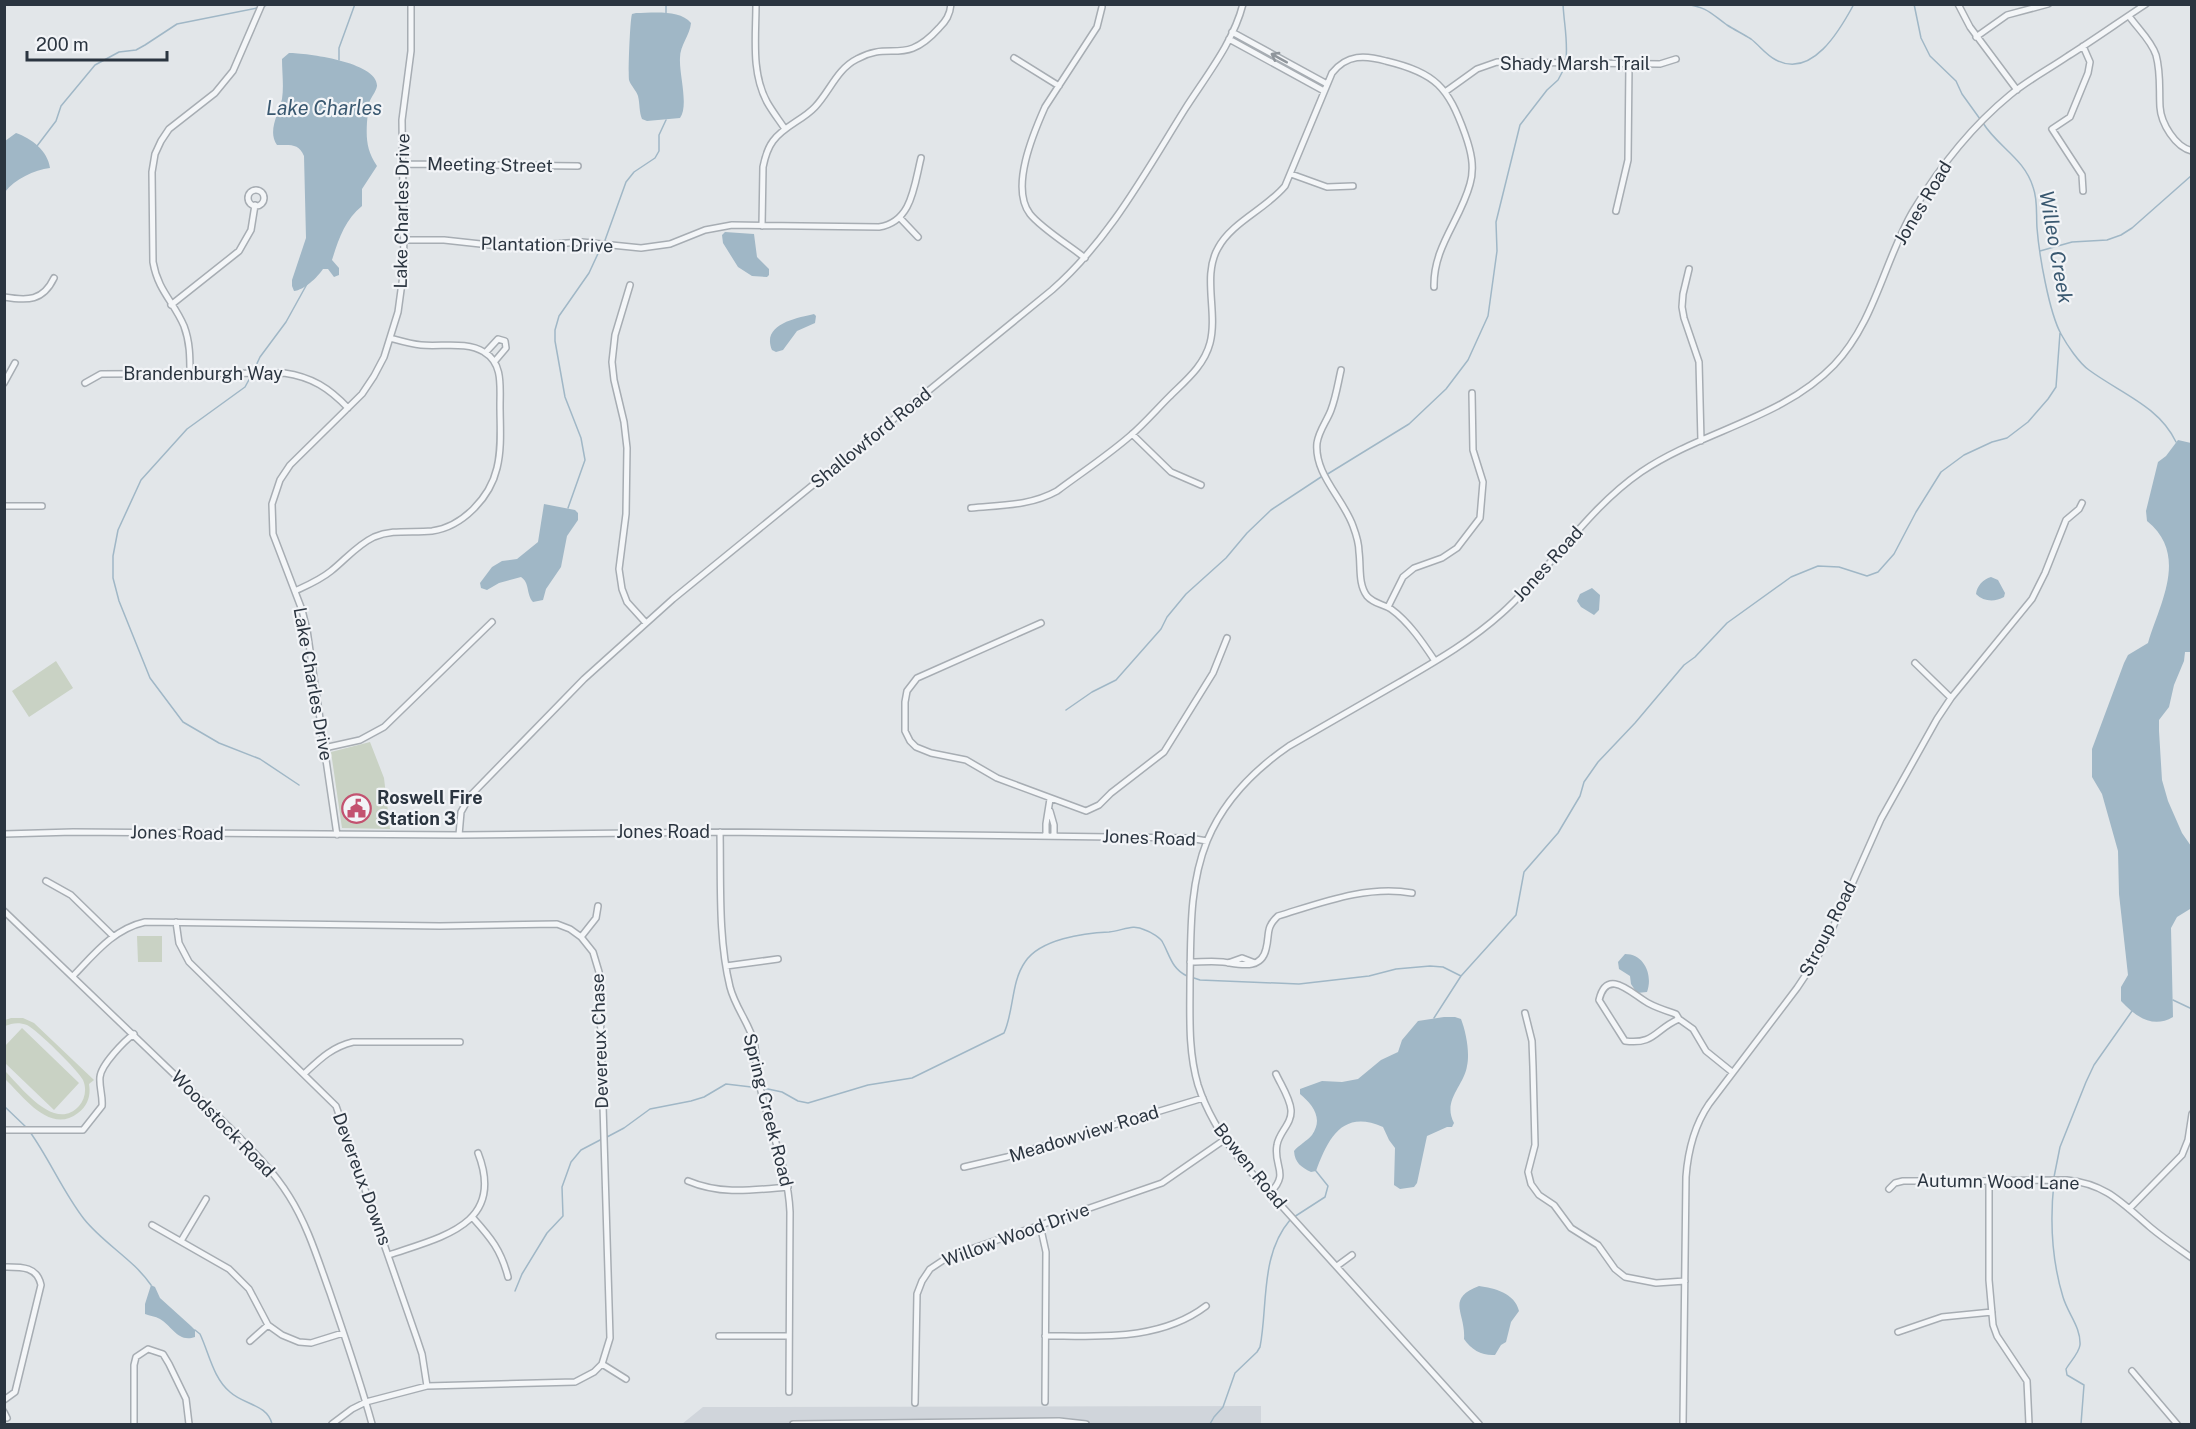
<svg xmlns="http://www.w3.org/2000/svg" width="2196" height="1429" viewBox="0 0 2196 1429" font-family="'Public Sans',sans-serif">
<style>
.built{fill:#d0d5db}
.green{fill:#c9d2c4}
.water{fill:#a0b7c6}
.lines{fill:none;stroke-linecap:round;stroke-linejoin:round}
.stream{stroke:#a0b7c6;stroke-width:1.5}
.minor-casing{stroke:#a7adb3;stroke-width:8}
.minor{stroke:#f4f6f8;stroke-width:5}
.oneway{stroke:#90969c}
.labels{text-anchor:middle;stroke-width:4.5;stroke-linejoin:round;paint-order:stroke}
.street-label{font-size:18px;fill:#2b3540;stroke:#f2f4f7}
.poi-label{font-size:18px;font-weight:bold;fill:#2b3540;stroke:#f2f4f7;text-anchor:start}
.water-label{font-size:20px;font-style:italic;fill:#395870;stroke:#f2f4f7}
</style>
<rect width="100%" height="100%" fill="#e2e6e9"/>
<path class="built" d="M1261,1406V1424H682L703,1407Z"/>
<path class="green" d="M56,661L73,688L29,717L12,691Z
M370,742L384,778L390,829L342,828L331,752Z
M137,936H162V962H138Z
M11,1018H23L34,1023L94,1080L89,1084C91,1095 88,1106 78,1113C50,1135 23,1096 5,1079V1071C21,1087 55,1133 79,1106C85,1099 87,1089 83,1080C79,1071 36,1029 27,1025C19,1022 12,1023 5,1026V1020Z
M22,1028L79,1083L54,1110L5,1063V1046Z"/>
<path class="water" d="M636,13C652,13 680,9 691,23C690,35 680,45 680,58C679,74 689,106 680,118L647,121L642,119C639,112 640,104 638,96C636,90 631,86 629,80C628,74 630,19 632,14Z
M289,53C306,53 378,62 377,86C376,92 371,97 369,103C367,109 368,116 367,122C366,140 367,151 377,166L362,189V206C345,219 338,241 332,260L339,268V275L334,277L328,269H323C317,278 304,290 294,291L292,286V280L306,238L304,156C299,143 290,145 277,145C267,131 279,113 282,99C284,86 282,72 282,59Z
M16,133C31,138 48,151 50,168C34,170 15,179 5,192V141Z
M725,232L754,234L757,257L769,269V275L767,277L752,276L738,267L723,243L722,235Z
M814,314L816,316L815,323L797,331L783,350L776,352L772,350C761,324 797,318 814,314Z
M2178,440L2191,443V652H2185L2184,661L2174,685L2169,707L2159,720V731L2162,780L2168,801L2182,833L2191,846L2192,905L2190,909L2177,917L2171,928L2173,1017C2153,1029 2136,1017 2121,1001V987L2128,975L2119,894L2118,851L2102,794L2092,777V749L2124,663L2128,655L2148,643C2160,603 2189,555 2147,521L2146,511L2158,462L2166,456Z
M544,504L575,510L578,513V520L567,536L561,567L546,589L543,600L533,602C526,594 530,583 521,577L499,583L487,590L481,588L480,583L492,567L502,561L517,559L538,542Z
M1991,577L1998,580L2005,593L2004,597C1995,602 1984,602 1976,594C1977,586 1983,579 1991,577Z
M1592,588L1600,595L1599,610L1594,615L1581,607L1577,601L1580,594Z
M1625,954C1645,954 1653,976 1647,992L1637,993L1631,984L1630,976L1619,969L1618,962Z
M1444,1017H1455L1461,1019C1466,1032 1470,1052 1467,1066C1464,1086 1442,1100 1454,1123L1452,1127H1447L1427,1136L1417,1183L1414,1187L1400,1189L1394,1185L1395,1148L1389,1140L1383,1127C1342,1109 1328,1139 1316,1171L1311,1172C1301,1167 1295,1163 1294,1151C1299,1145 1307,1141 1312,1135C1324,1118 1312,1104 1300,1094V1089L1322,1081L1342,1082L1358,1079L1381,1060L1398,1052L1402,1040L1418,1021Z
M151,1285L155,1287L160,1298L191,1326L195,1330V1337C178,1343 172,1326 160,1319C155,1316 150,1316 145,1314V1304Z
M1479,1286C1494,1288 1515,1293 1519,1311L1511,1322L1506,1342L1501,1345L1495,1355C1483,1356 1471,1350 1464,1339C1466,1313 1445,1299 1479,1286Z"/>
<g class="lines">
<path class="stream" d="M1563,4C1564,24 1568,40 1566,60
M1686,4C1708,8 1709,12 1727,25C1735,30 1743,34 1751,39C1759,45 1766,55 1776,60C1812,79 1840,30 1854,4
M1914,4L1921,38L1930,56L1956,81L1962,94L1980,119
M264,6L271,4
M666,14V4
M339,60V48L355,4
M1983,123C1998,147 2024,158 2033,187C2038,200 2036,214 2037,228C2039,254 2049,312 2061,334C2067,345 2079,363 2089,370C2120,393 2159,406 2176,442
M37,146L56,121L61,106L95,65L119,52L136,50L145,45L177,24L257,8
M604,243L626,182L634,172L655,158L659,151V135L666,120
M2040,251L2072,242L2107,240L2121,235L2132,228L2192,175
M253,372L260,357L286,322L307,284
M251,376L245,387L187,429L141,480L118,530L113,556V578L119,601L150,678L183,722L219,743L260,759L299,785
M1326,475L1409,424L1446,389L1468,360L1488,316L1497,251L1496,222L1520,125L1547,90L1558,80L1566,65
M568,508L585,460L581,438L565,397L555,341V330L559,316L589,273L601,247
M1066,710L1092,692L1116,680L1161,629L1167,617L1186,594L1226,558L1247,533L1271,510L1321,477
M1191,977L1200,980L1299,984L1369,976L1396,969L1430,966L1443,967L1461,976
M2173,1000L2192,1009
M1434,1018L1461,976L1516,915L1524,872L1558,833L1580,796L1584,782L1598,762L1635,723L1684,665L1695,657L1727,623L1791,577L1818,566L1839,567L1867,576L1878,572L1894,554L1916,512L1941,472L1964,455L1992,442L2007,438L2028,422L2048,399L2056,387L2060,333
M4,1106L27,1128
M30,1132C50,1160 63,1192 84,1219C104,1244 133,1259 151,1285
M607,1137L624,1128L650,1109L691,1101L704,1097L726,1084L768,1089L782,1092L798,1101L808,1103L868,1085L912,1078L1004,1033C1014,1011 1011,982 1025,962C1040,939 1084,933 1109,932C1123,931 1132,923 1145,930C1151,932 1161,938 1163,943C1170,956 1172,969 1187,976
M2054,1177L2060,1147L2086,1082L2094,1065L2132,1011
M2054,1182C2050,1219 2052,1261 2063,1297C2068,1314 2081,1327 2080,1345C2079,1353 2070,1362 2066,1369L2067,1375L2084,1385L2081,1424
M1294,1217L1325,1197L1328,1186L1316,1171
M515,1291L522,1274L547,1233L563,1216L562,1187L571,1162L581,1150L602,1139
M195,1330L200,1334C209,1353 213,1378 230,1392C244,1405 267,1404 272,1424
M1210,1424L1214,1417L1223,1407L1235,1373L1257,1352L1260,1347C1268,1306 1260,1255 1290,1220"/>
<defs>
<path id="minor" d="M756,4C756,37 751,72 767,102C772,111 779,120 785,129
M1958,4L1970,27L2017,90
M2129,16C2138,29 2151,40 2156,55C2161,73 2159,89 2160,107C2161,123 2175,147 2192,151
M1232,32L1327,84
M1976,37L2007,15L2048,4
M1229,39L1324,91
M1014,58L1059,86
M1445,92L1477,69L1497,62L1660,64L1676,59
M403,164L578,166
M1291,174L1327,187L1353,186
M248 198a8 8 0 1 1 16 0a8 8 0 1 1-16 0Z
M2083,191L2082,175L2052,129L2070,117L2088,73L2090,62L2083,46
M1616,211L1628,160L1629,64
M900,218L918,237
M762,226L763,167C765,157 767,149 773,141C784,126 803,120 815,107C830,91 837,69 857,59C891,40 904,67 939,28C946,21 950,15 951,4
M404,240H444L508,247L582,242L641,248L670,244L705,230L732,225L879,227C912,222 914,186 921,158
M1085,258C1070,246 1041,228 1030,214C1010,188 1033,134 1045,107L1097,27L1102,7
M1689,269L1683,294L1682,307L1684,318L1699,362L1701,441
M630,285L615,335L612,362L614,380L624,422L627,448L626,514L619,569L622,589L627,602L646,623
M4,297C28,301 43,301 54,278
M171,305L239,251L251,230L255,205
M486,352L498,339L505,341L506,348L495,361
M1341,370C1338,383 1336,397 1331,410C1327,421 1319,430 1317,443C1314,474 1343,498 1353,526C1356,534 1359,543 1359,552C1361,567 1358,584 1367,596C1374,604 1383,604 1391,609C1409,622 1423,643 1435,661
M190,374C190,357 190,342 184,326C174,302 158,291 153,262L152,172L155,154L161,141L169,129L215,93L233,71L262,4
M4,383L15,363
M85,383L101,374L284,373C312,377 329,388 348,408
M1132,434L1171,472L1201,485
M4,506H42
M971,508C1001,505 1030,506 1057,491C1081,473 1107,456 1130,436C1144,424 1156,410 1169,397C1185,381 1204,366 1210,343C1218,312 1202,276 1218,248C1232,222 1266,209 1285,186L1332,73C1347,54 1365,55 1386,61C1436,73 1448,87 1465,134C1471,151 1475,167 1470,184C1460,221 1433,247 1434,287
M295,591C308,585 320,580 331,571C345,560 357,545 374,537C393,529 412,533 432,531C462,527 490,498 497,468C502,448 500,426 500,405C500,386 503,363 484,352C467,341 441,347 421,345C411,344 401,341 390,338
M1388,607L1403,577L1414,568L1442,558L1457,548L1480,518L1483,482L1473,450L1472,393
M1041,623L917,678L907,691L905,702V731L910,741L916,747L931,753L966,760L997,778L1086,811L1099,805L1111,793L1164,752L1213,673L1227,638
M1915,663L1951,698
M324,748L360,740L384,727L492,622
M1050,811L1054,825V836
M720,832C721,883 718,938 730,987C735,1007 749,1023 754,1042C757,1054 755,1066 758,1078C767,1124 788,1165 790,1212L789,1392
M4,834L73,832L459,835L720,832L1189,838L1207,841
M337,835L307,630L302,610L273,534L272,504L280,480L290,465L362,394L374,376L384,357L398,312L404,268L402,120L411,51V4
M459,835L461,812L470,796L584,679L673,599L1052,290C1109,240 1145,173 1185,109C1206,76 1233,43 1243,4
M1046,836V824L1050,799
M46,881L71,895L113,936
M4,911L229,1127C251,1149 273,1170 289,1196C308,1226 318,1260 330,1293C345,1337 360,1380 372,1424
M176,922L179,943L189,962L336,1106L417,1339L422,1354L427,1386
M581,937L596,918L598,906
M1190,962C1201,962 1212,961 1223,962C1239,964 1261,971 1266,949C1270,934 1265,928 1278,916C1321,903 1366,885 1412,893
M1228,963L1242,958L1255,963
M726,966L778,959
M74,975C95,953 114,929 145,922L440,926L557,924L570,929L581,937L593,952L599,972L610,1338L602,1364L594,1372L575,1382L427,1386L366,1402L352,1409L332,1424
M1525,1013L1532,1041L1533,1067L1535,1145L1528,1172L1531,1184L1539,1195L1554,1205L1571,1228L1598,1245L1615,1269L1625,1277L1656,1283L1685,1281
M1679,1019C1655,1029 1655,1045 1625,1041L1599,1000C1607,966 1633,995 1648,1003C1657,1008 1667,1011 1676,1014L1679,1019L1693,1029L1706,1051L1732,1072
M305,1073C320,1059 332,1047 353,1042H460
M4,1130H83L102,1106C103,1096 99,1087 100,1077C101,1065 124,1041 134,1034
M964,1167L1007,1157L1203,1098
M1989,1180V1280L1993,1325L1997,1336L2027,1381L2029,1424
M688,1181C721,1195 753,1190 788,1187
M1889,1189L1895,1183L1903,1181L2067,1180C2106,1184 2122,1203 2150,1227C2163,1238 2178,1248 2192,1258
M1270,1193C1290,1173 1273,1167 1277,1145C1279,1132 1292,1124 1291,1110C1290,1098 1281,1085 1276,1074
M2129,1209L2182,1155L2188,1140L2192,1114
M473,1218C491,1238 501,1250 508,1277
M152,1225L229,1269L249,1289L268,1325L282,1335L299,1342L311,1343L343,1333
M1040,1225L1046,1252L1045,1402
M181,1241L206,1199
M389,1255C441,1237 506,1225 478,1153
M1337,1266L1352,1255
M4,1267C21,1267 37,1266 41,1285L15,1392L4,1400
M1898,1332L1942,1317L1992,1312
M719,1336H789
M1045,1336C1100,1336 1160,1341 1206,1306
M250,1341L268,1325
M602,1364L626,1379
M2132,1371L2177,1424
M915,1403L917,1294L922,1281L930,1269L948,1257L1162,1183L1224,1140
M4,1412L7,1418
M134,1424V1365L136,1357L148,1349L163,1354L169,1364L186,1399L189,1424
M793,1424L1059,1421L1086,1424
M1479,1424L1240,1160C1222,1137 1207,1113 1198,1085C1188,1051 1190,1016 1190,981C1191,934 1189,886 1207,841C1223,802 1254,770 1289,746C1326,725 1363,703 1400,682C1436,661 1471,641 1502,613C1551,569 1586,510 1641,472C1701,431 1782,419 1834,365C1875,322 1884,261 1913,211C1939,168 1971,127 2010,95C2028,80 2049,69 2068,56C2095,39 2120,21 2146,4
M1683,1424L1686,1177C1688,1150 1694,1126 1709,1104L1797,988L1817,958L1833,927L1881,819L1937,719L1951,698L2032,599L2045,573L2066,520L2079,509L2082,503"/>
</defs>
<use href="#minor" class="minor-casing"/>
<use href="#minor" class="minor"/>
</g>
<defs><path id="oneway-shaft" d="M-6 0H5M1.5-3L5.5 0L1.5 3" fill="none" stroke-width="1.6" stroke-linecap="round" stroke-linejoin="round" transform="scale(1.5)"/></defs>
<use class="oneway" href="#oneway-shaft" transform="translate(1279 58) rotate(-151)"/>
<defs>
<symbol id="civic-ring" viewBox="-11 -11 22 22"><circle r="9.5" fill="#f2f4f7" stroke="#c35270" stroke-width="1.5"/><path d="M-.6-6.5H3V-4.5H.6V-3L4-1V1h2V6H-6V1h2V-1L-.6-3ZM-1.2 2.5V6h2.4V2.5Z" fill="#c35270"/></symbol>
</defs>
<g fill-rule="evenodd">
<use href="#civic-ring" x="340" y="792" width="33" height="33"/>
</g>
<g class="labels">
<g class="street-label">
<text x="1575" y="70">Shady Marsh Trail</text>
<text transform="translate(490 165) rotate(1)" y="6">Meeting Street</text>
<text transform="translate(1923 203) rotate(-59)" y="6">Jones Road</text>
<text transform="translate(402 211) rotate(-89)" y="6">Lake Charles Drive</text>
<text transform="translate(547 245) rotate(1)" y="6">Plantation Drive</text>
<text x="203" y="380">Brandenburgh Way</text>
<text transform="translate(871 438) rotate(-39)" y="6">Shallowford Road</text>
<text transform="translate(1548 564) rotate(-48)" y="6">Jones Road</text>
<text transform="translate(313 684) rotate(80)" y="6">Lake Charles Drive</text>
<text x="663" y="838">Jones Road</text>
<text transform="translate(177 833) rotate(1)" y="6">Jones Road</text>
<text transform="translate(1149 838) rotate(2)" y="6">Jones Road</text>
<text transform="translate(1828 929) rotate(-63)" y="6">Stroup Road</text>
<text transform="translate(600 1041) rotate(-92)" y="6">Devereux Chase</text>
<text transform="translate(768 1110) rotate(76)" y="6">Spring Creek Road</text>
<text transform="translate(223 1124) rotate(46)" y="6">Woodstock Road</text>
<text transform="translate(1084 1134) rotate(-17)" y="6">Meadowview Road</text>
<text transform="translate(1250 1166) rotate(51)" y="6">Bowen Road</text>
<text transform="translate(362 1179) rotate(70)" y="6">Devereux Downs</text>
<text transform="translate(1998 1182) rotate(1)" y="6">Autumn Wood Lane</text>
<text transform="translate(1016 1235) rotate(-20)" y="6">Willow Wood Drive</text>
</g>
<g class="poi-label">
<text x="377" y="804">Roswell Fire<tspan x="377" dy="21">Station 3</tspan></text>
</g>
<g class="water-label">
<text x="324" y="115">Lake Charles</text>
<text transform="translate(2056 247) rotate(80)" y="7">Willeo Creek</text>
</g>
</g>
<rect width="2196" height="1429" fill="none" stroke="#2b3540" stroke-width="12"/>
<path d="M27 51v9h140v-9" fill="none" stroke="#2b3540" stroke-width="3"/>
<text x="36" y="51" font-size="18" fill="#2b3540" stroke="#f2f4f7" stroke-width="4.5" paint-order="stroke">200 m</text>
</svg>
